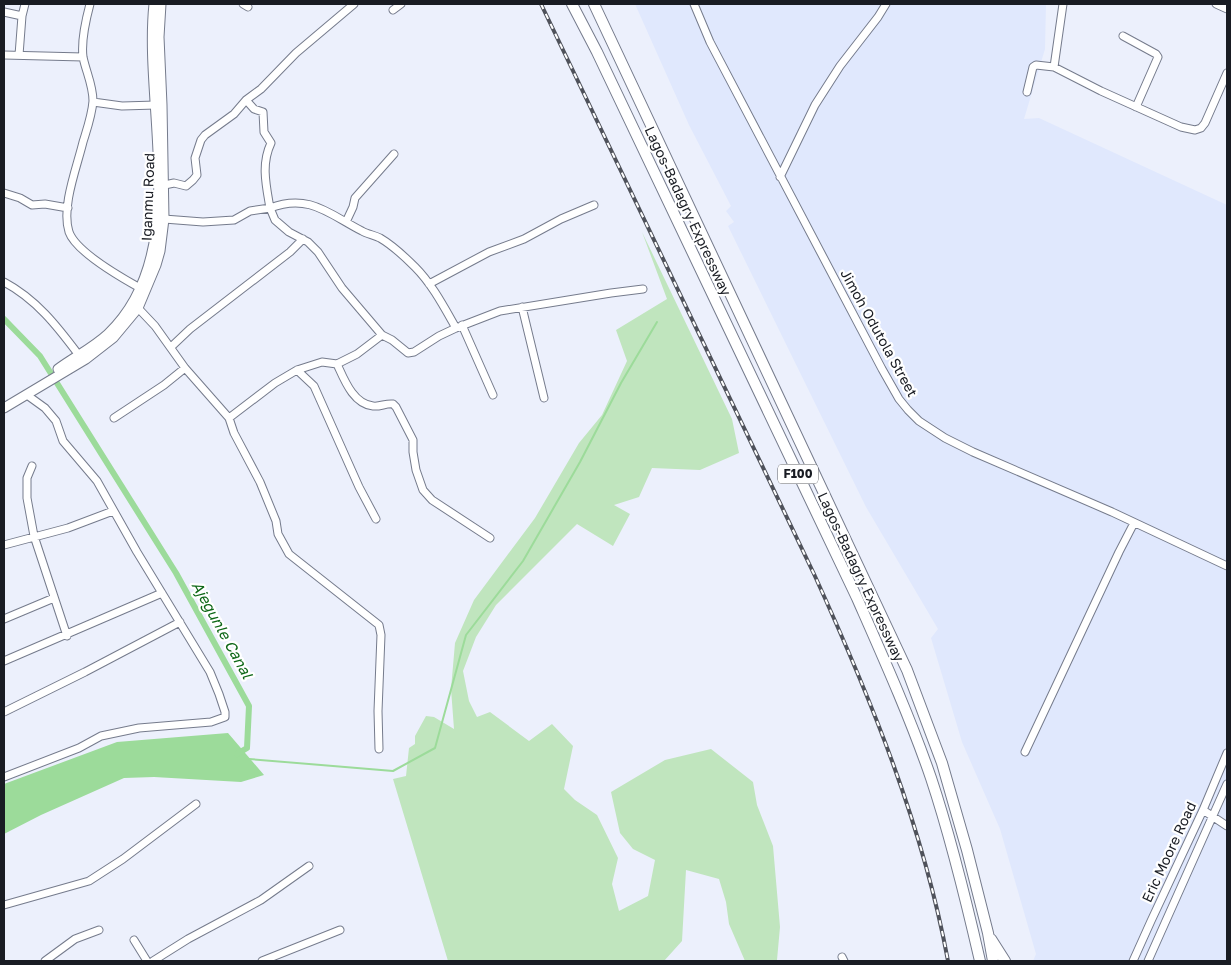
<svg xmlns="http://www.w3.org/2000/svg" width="1231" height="965" viewBox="0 0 1231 965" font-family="'Golos Text',sans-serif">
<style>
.built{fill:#e0e8fd}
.green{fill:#c0e5be}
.water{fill:#9cdb9a}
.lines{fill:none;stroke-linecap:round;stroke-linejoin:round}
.stream{stroke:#9cdb9a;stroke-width:2}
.canal{stroke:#9cdb9a;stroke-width:6}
.minor-casing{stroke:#757b8c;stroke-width:9}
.major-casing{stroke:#757b8c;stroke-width:11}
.highway-casing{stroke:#757b8c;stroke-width:12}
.minor{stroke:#fff;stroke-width:7}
.major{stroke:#fff;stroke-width:9}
.highway{stroke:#fff;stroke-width:10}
.rail-casing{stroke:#4f525b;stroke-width:4}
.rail{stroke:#fff;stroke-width:2;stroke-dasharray:5.5;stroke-linecap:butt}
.labels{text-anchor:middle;stroke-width:4.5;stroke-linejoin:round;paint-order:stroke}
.shield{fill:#fff;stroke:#5e6065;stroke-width:1}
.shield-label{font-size:12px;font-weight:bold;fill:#191c23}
.street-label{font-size:14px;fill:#191c23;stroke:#fff}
.water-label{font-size:15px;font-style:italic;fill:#0d6716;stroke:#fff}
</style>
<rect width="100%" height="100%" fill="#ecf0fc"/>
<path class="built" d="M635,4H1046L1045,49L1024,119L1039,118L1227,205V961H1033L1036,954L1000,829L962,742L931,638L938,629L866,507L728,226L734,222L726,211L731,206L689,125Z"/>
<path class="green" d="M642,232L732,419L739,453L700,470L652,468L639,497L614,505L630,514L613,546L577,524L496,605L476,637L463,671L469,701L477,717L490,712L529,741L552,724L573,746L564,789L575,800L597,815L618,858L612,884L619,911L648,896L655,860L633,849L620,833L611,792L665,760L711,749L753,782L757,805L773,846L780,927L777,960L776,961H745L729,924L726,902L719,879L686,870L682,941L664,961H448L393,779L406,776L409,748L415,744V736L426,716L434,717L454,729L451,689L455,643L474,600L535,518L579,443L602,415L627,361L616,330L667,299Z"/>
<path class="water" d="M228,733L264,775L241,782L154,777L124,778L41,815L4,834V784L117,742Z"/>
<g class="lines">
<path class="stream" d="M249,759L393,771L435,748L466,635L523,561L580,462L621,383L657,322"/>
<path class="canal" d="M4,319L40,356L176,573L249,706L247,748L237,754"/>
<defs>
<path id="minor" d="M90,4C86,19 81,41 83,57C86,72 93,85 93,101C92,115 87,129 83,142C77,167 61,207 69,232C76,252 122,278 140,288
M243,4L248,7
M694,4L710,42L882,369L899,399L908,410L919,421L945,438L973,452L1112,512L1227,566
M1216,4L1227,9
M393,10L401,4
M4,12L22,16
M1123,36L1156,54L1158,57L1136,107
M4,55L83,57
M19,55L22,16L25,4
M1054,67L1063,4
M1027,92L1033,67L1036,65L1054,67L1101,91L1181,127L1195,130L1201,128L1205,123L1227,73
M246,100L254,109L263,112L264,132L271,143C261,164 266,185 270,208C309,193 329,214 362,231C367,234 374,235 380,238C392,245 405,257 415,267C432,284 444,307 456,328
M93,102L122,106L156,105
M780,177L815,105L840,66L878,17L886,4
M160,186L174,183L186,186L193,180L197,175L195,158L201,140L205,135L234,114L246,100L261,89L296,53L354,4
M4,193L20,198L32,205L45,204L68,208
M164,219L203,222L234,220L250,211L270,208L275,220L289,232L308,242L318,252L342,288L382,335L392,340L408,353L414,352L439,336L456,328L500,311L611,293L643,289
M346,222L353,207L355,198L394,154
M4,282C36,299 57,326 78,354
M429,284L489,252L524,239L561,219L594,205
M522,307L544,398
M138,308L155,326L185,368L229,418L234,433L260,482L276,521L278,534L289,554L379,625L381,635L378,711L379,749
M462,325L493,395
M171,347L190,329L290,252L303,239
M337,364C344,379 353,404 373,406C380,407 386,403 393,404L396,407L413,440V452L416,470L423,490L432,500L490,538
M297,370L314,386L359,487L376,519
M114,418L164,385L185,368
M229,418L275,383L297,370L322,362L337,364L357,354L382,335
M32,466L27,478V498L34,536L67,636
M4,545L68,528L113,511
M4,619L54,598
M4,661L162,593
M4,712L85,672L180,622
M1025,752L1119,552L1134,523
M4,777L79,748L101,736L139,728L211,722L225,717V712L219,694L210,672L137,552L97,481L63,441L56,421L45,408L27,395
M1203,810L1227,826
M4,905L89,881L123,859L196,804
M134,940L147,961
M842,957L844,961
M45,961L75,939L99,930
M153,961L188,939L261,900L309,866
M262,961L340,930
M1133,961L1151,921L1203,810L1227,753
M1148,961L1227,784"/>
<path id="major" d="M58,369C74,357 93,348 108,334C193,253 143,107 154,4
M4,408L86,359L113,338L138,308L156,265L160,251L164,219L162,105L159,37L161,4"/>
<path id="highway" d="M572,4L597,52L857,598C883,657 910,717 931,778C951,838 966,900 980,961
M594,4L907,670L942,763L967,850L988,933L993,961
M991,939L1005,961"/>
</defs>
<use href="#minor" class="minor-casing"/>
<use href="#major" class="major-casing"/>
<use href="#highway" class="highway-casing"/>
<use href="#minor" class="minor"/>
<use href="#major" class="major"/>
<use href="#highway" class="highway"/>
<defs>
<path id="rail" d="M541,4L814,574C871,699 923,826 948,961"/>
</defs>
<use href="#rail" class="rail-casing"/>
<use href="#rail" class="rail"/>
</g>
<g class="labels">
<rect class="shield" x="778" y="464.5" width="40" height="19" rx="4"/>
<g class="shield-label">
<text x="798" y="478">F100</text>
</g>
<g class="street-label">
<text transform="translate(148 197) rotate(-88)" y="5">Iganmu Road</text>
<text transform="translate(688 211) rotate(65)" y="5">Lagos-Badagry Expressway</text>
<text transform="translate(879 333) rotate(61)" y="5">Jimoh Odutola Street</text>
<text transform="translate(861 577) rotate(65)" y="5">Lagos-Badagry Expressway</text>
<text transform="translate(1169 852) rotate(-65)" y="5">Eric Moore Road</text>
</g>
<g class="water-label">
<text transform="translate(222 630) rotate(61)" y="5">Ajegunle Canal</text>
</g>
</g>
<rect width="1231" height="965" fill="none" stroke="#191c23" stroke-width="10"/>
</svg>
